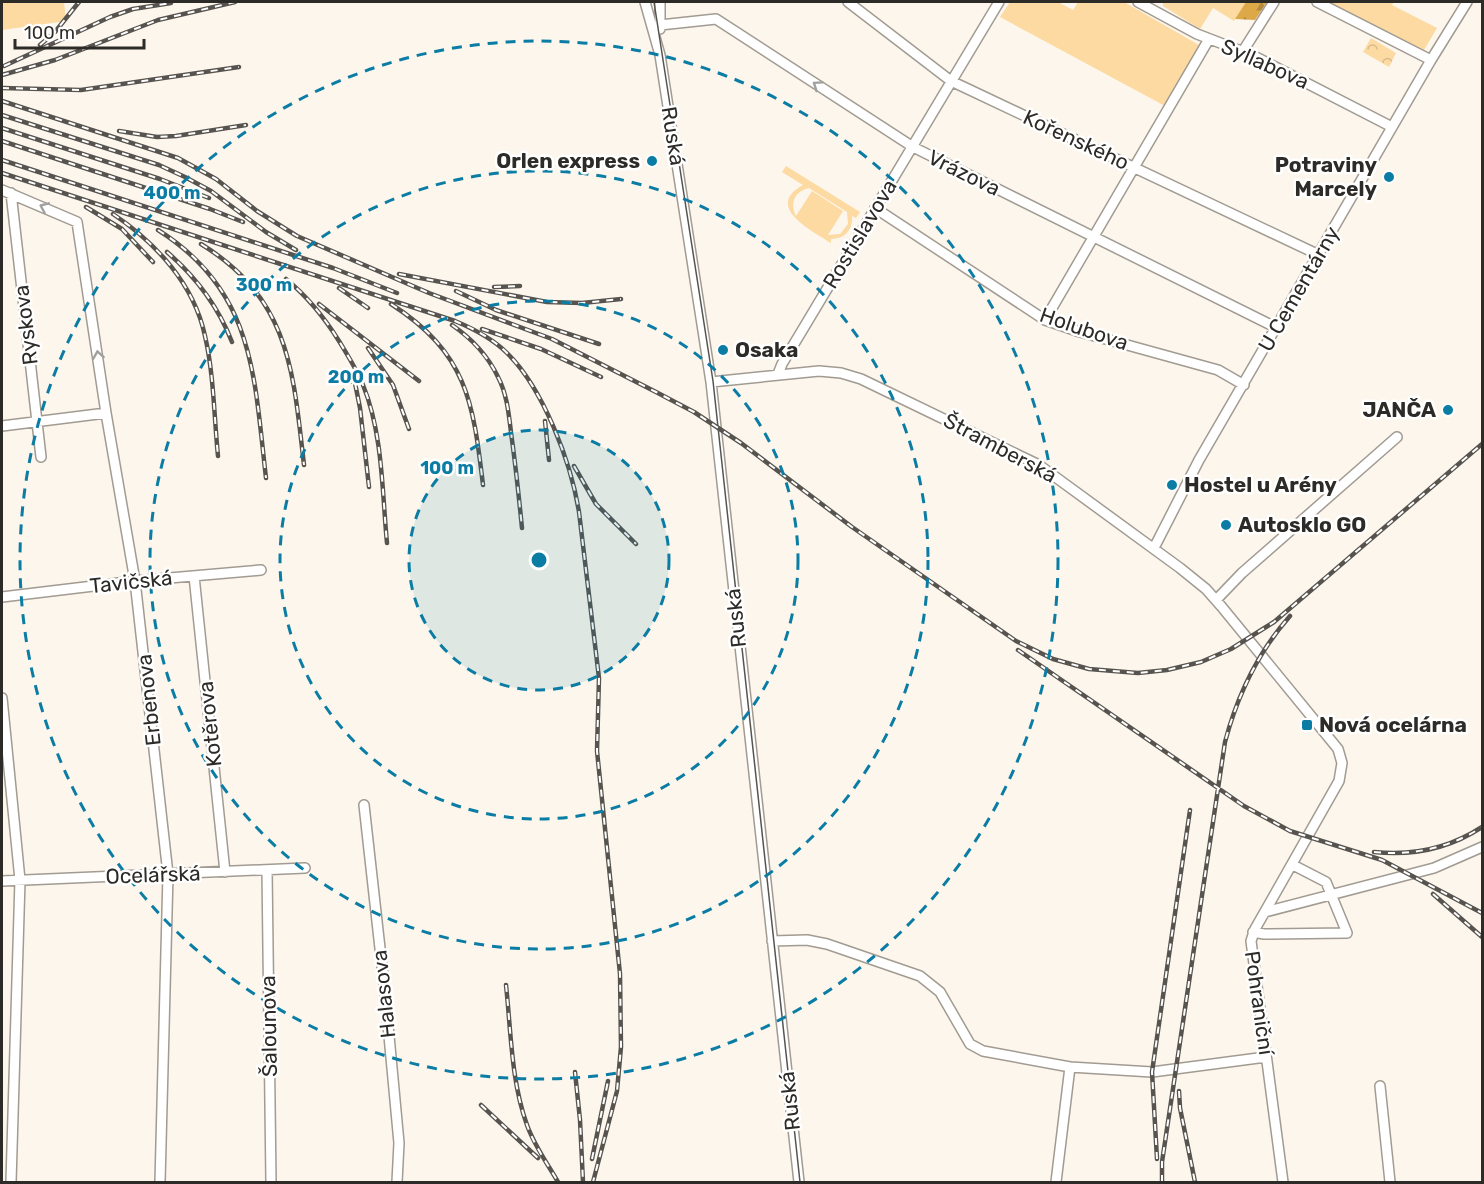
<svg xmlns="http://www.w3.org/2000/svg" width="1484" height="1184" viewBox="0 0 1484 1184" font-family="Rubik,sans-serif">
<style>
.green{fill:#fcdaa2;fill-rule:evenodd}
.forest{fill:url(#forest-firs)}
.park{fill:url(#park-crowns)}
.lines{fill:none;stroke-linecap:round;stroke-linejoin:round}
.minor-casing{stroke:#a19b92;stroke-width:12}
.minor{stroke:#fff;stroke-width:9}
.tram{stroke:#57544f;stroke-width:1.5}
.rail-casing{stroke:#57544f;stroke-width:4.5}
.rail{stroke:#fff;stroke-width:2;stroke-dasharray:7;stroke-linecap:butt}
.oneway{stroke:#a0a09e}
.ring{fill:none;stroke:#0b7da5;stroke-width:3;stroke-dasharray:10 8}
.poi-dot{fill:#0b7da5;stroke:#fff;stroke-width:2}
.labels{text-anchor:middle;stroke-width:5;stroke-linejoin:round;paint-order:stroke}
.street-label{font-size:21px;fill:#2d2b27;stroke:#fff}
.poi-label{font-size:21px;font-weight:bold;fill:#2d2b27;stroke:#fff;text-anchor:start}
.centre{fill:#0b7da5;stroke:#fff;stroke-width:3}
.ring-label{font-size:18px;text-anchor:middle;font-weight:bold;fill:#0b7da5;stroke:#fff;stroke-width:5;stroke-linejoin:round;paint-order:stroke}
</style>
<defs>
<pattern id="forest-firs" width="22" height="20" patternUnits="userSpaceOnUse" patternTransform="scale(1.5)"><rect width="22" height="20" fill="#dda847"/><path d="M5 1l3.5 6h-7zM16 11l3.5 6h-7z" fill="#b4893b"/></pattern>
<pattern id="park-crowns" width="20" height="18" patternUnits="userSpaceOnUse" patternTransform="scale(1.5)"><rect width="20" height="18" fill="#fcdaa2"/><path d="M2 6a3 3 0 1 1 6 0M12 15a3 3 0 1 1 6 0" fill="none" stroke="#d8bb8c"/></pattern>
</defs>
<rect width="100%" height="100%" fill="#fdf6ec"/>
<path class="green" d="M2,2H64L66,21L2,30Z
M1010,2H1058L1073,10L1078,2H1124L1199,45L1165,106L1000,17Z
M1163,2H1246L1234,21L1213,8L1200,29L1163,6Z
M1326,2H1394L1392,5L1437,28L1424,50Z
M786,166L860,212L856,218L852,216C853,230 845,239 831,239V243C813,231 763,207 803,185L782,172ZM809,188L847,212L848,224L840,234L828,235L843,211L812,191L796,216C789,203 795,191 809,188Z"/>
<path class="forest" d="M1246,2H1267L1255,20L1235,19Z"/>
<path class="park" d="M1371,38L1396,53L1389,67L1363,52Z"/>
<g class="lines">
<defs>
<path id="minor" d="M645,2L660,55L711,382L799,1182
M660,2V29
M848,2L951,81L1319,255
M1138,2L1197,34L1254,56L1392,127
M1317,2L1431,60
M660,25L716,19L913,147L1277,328
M1243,51L1274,2
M2,190L77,222L106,413L135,581L168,874L160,1182
M11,193L41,457
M875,208L1045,320L1080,332L1218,370L1244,385
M1045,320L1209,39
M778,374L782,364L999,2
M711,382L819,371L841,373L861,379L1039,465L1180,568L1206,589L1221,606L1338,749L1342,763L1339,781L1255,929L1251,941L1283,1182
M2,426L106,413
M1154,548L1199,460L1431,60L1467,2
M194,576L225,872
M2,597L135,581L261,570
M1216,600L1242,573L1397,437
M2,698L20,880L11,1182
M364,805L385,993L399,1143L397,1182
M267,870L271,1182
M2,881L305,868
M1265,912L1434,868L1482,847
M1253,932L1264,934L1347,933L1326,882L1293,865
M772,941L807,940L827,944L920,976L940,992L970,1044L983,1051L1070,1067
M1380,1086L1390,1182
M1056,1182L1070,1067L1152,1072L1266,1057"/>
</defs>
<use href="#minor" class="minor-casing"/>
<use href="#minor" class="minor"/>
<path class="tram" d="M654,2L713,381L800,1182"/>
<defs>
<path id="rail" d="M40,45L55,32L79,2
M4,66L110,17L133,9L171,3
M2,75L55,60L158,20L235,2
M2,88L81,90L239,67
M2,101L178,158L216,179L257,211L297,236L429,293L552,339L656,392L694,412L741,443L852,527L1016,641L1053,659L1089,669L1138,673L1167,670L1201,662L1231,649L1274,622L1482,444
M2,115L159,165L185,177L211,191L266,232L296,250
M2,128L160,179L209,198
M119,131L157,137L176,136L246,125
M2,141L210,209L243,222
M2,160L333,268L397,293
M2,173L455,321C474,329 492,338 507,353C543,388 571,462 579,512L599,678L597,751L620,974L621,1047L617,1091L593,1182
M86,207L122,229L153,262
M113,214C156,243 194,284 205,336C214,375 214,417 218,456
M158,230C255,291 254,376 266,478
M201,244C290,299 293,370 304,465
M167,252C196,277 218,306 232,342
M399,274L547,302L582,303L621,299
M286,279C308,297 324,317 339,341C348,356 357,370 363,385C383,434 382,492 387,543
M494,287L520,286
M339,288L368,308
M456,291L496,310L599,344
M319,304L419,381
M391,304C467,353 473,401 483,485
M452,325C471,338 488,356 498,377C508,396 509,418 512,440C516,469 519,498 522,528
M482,329L541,349L601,377
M368,348L393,385L409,429
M355,383L360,408L369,487
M545,421L549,460
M574,466L596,504L636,544
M1018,650L1244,806L1290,831L1382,860L1482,913
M1374,852C1412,856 1450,848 1482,827
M1433,894L1482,937
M506,985C511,1031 511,1081 527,1125C534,1145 547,1163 558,1182
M575,1072L580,1120L583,1182
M1179,1091L1180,1108L1195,1182
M481,1105L538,1158
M592,1159L608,1081
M1157,1159L1152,1072L1190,810
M1162,1182V1162L1225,742C1237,697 1258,652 1290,616"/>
</defs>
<use href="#rail" class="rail-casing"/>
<use href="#rail" class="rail"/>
</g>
<defs><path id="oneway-chevron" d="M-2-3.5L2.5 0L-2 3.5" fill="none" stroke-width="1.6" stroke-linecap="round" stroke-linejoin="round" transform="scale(1.5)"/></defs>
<g class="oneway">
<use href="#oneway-chevron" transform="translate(817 85) rotate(-146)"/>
<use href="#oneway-chevron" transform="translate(44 207) rotate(-157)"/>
<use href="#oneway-chevron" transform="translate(98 355) rotate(-99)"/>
</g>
<circle cx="539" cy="560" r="130" fill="#0b7da5" fill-opacity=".12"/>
<g class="ring">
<circle cx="539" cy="560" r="130"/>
<circle cx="539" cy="560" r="259"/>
<circle cx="539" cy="560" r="389"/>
<circle cx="539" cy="560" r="519"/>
</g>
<g class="poi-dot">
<circle cx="652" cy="161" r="6"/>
<circle cx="1389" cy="177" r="6"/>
<circle cx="723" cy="350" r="6"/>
<circle cx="1448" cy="410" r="6"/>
<circle cx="1172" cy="485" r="6"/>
<circle cx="1226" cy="525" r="6"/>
<rect x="1301" y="719" width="12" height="12" rx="3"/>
</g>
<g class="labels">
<g class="street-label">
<text transform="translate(1265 64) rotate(24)" y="7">Syllabova</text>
<text transform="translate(673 136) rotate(81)" y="7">Ruská</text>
<text transform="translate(1076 140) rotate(25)" y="7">Kořenského</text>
<text transform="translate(964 173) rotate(26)" y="7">Vrázova</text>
<text transform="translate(860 234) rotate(-59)" y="7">Rostislavova</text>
<text transform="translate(1299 289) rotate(-60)" y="7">U Cementárny</text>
<text transform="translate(26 325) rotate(-97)" y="7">Ryskova</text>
<text transform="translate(1084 329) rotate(19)" y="7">Holubova</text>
<text transform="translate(1000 448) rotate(28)" y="7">Štramberská</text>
<text transform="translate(131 582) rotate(-6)" y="7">Tavičská</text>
<text transform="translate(736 618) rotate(-96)" y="7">Ruská</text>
<text transform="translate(149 700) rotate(-96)" y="7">Erbenova</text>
<text transform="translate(210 724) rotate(-96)" y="7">Kotěrova</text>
<text transform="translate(153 875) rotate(-2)" y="7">Ocelářská</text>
<text transform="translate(384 994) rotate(-96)" y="7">Halasova</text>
<text transform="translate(1259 1003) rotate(82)" y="7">Pohraniční</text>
<text transform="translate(269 1026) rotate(-91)" y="7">Šalounova</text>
<text transform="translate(790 1101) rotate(-96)" y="7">Ruská</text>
</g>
<g class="poi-label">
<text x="640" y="168" text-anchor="end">Orlen express</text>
<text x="1377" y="172" text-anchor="end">Potraviny<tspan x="1377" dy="24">Marcely</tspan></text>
<text x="735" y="357">Osaka</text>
<text x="1436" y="417" text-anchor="end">JANČA</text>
<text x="1184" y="492">Hostel u Arény</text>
<text x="1238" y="532">Autosklo GO</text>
<text x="1319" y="732">Nová ocelárna</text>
</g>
</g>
<circle cx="539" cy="560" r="9" class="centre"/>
<g class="ring-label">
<text x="172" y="199">400 m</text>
<text x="264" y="291">300 m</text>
<text x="356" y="383">200 m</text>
<text x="447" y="474">100 m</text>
</g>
<rect width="1484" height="1184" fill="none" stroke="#2d2b27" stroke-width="6"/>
<path d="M15 39v9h129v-9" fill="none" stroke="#2d2b27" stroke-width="3"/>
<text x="24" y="39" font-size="18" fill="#2d2b27" stroke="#ffffff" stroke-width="4.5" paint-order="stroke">100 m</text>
</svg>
